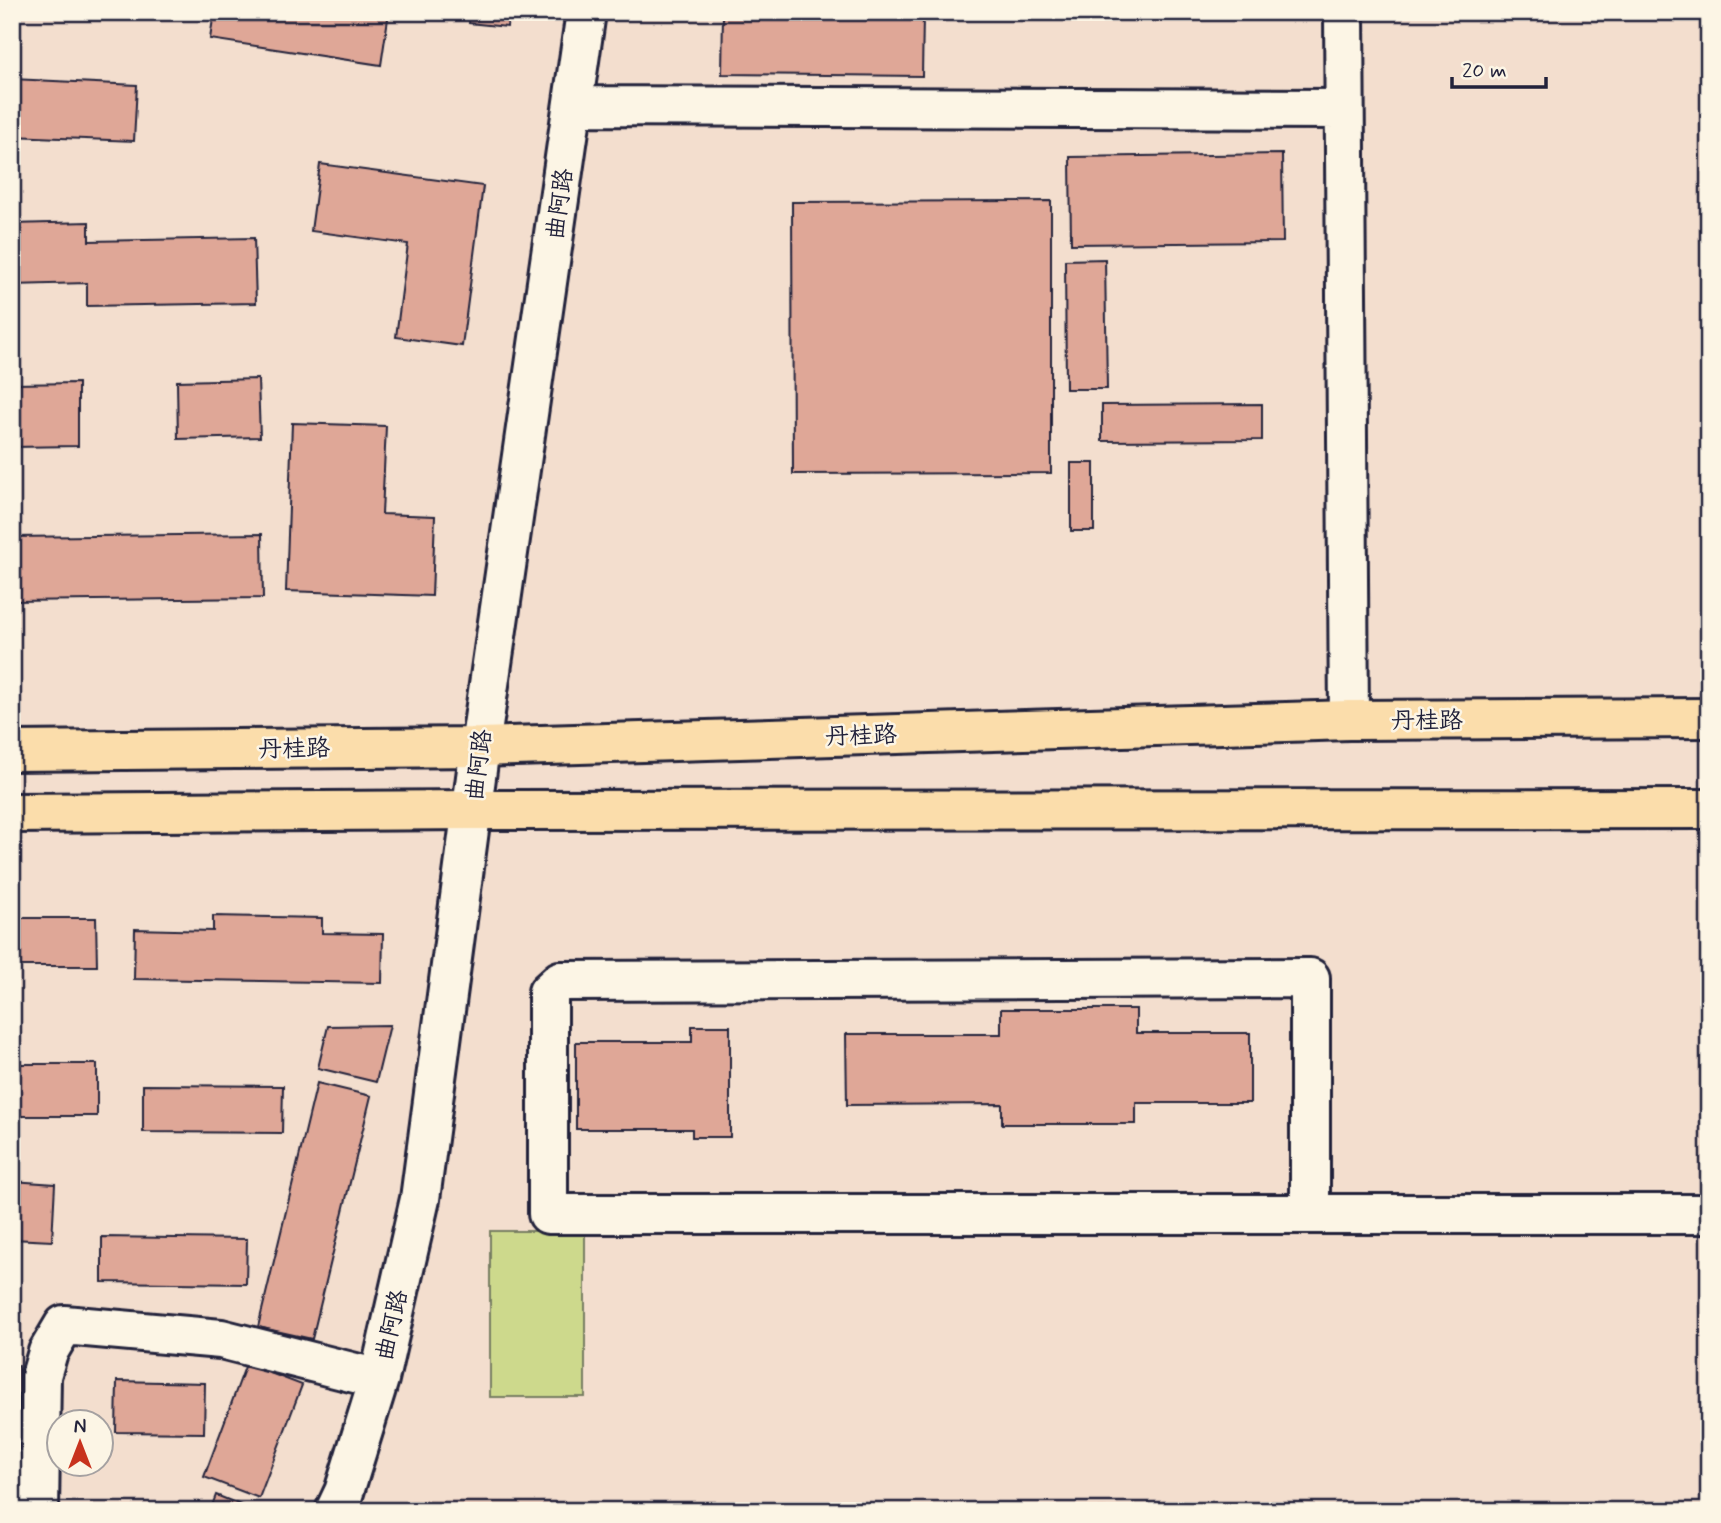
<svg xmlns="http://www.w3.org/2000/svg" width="1721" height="1523" viewBox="0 0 1721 1523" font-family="Mynerve,'LXGW WenKai TC',sans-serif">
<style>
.built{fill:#edcebe}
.green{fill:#cdd98c;stroke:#787e64;stroke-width:2}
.building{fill:#dfa797;stroke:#22223b;stroke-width:2}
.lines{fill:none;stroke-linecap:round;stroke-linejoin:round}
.minor-casing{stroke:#22223b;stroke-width:44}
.major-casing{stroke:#22223b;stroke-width:44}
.minor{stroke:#fcf5e5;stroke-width:38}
.major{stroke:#fbddab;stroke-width:38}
.labels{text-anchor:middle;stroke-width:5;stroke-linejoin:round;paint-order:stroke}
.street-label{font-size:24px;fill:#22223b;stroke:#fcf5e5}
</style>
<rect width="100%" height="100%" fill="#f3dece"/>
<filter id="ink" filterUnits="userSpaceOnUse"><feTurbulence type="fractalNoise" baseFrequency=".0143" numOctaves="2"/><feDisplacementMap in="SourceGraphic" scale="14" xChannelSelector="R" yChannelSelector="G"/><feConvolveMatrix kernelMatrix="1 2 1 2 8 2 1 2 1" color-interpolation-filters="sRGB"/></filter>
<g filter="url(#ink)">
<path class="built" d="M411,1500L1482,1511H406Z"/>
<path class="green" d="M490,1231H585V1397H490Z"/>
<path class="building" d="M214,12H389L381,65L210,39Z
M470,12H509L507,27L469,23Z
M723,14L923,16L922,76L722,74Z
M12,79L137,85L134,141L12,136Z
M1282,154L1283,242L1071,244L1070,157Z
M320,164L483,186L462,346L396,337L408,244L311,231Z
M1051,201V473L793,474L792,202Z
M89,222V241L254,238L256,303L87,306V283L12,285V224Z
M1105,259L1107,389H1066L1065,260Z
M258,379L260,437L178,439L177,381Z
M78,383V446L12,447V384Z
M1262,404V440L1102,441V405Z
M292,423L386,426L382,514L435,516L432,596L286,591Z
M1071,463H1094V531H1071Z
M262,534L263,598L12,601V537Z
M213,916L322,918V933L383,934L382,983L134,979L135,929L213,931Z
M12,918H96L97,966H12Z
M1001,1009H1136V1033H1250V1103H1136V1124H1002V1104L847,1105L846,1034H1001Z
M390,1025L376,1082L318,1068L328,1026Z
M692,1026H730V1137H692V1129H576V1042H692Z
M12,1064H97V1116H12Z
M317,1083L371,1096L312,1339L258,1327Z
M143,1085L283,1086L282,1133L143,1132Z
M12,1181L55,1184L52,1241L12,1239Z
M102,1237L247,1239L246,1284L102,1282Z
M12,1273L17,1274L15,1324H12Z
M246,1364L302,1385L259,1498L204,1477Z
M12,1366H19V1414L12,1415Z
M117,1381L205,1383L204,1433L116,1432Z
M12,1461H25V1511H12Z
M216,1495L251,1509L250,1511H210Z"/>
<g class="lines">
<defs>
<path id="minor" d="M1344,12L1349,720
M573,106L1344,109
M1310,1212V978L560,981L548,992V1214H1709
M39,1511L41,1376L48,1352L64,1325L221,1339L379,1379
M335,1511L344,1492L379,1379L420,1199L480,747L586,12"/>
<path id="major" d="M12,751L480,747L1349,720L1709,718
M12,813L473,810L1709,809"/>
</defs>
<use href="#minor" class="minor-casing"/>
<use href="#major" class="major-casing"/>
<use href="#minor" class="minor"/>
<use href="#major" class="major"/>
</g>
</g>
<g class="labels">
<g class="street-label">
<text transform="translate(559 204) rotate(-82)" y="8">曲阿路</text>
<text x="1427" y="728">丹桂路</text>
<text transform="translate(861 735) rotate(-2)" y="8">丹桂路</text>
<text transform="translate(294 748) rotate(-1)" y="8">丹桂路</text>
<text transform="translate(478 765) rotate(-83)" y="8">曲阿路</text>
<text transform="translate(391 1325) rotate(-77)" y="8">曲阿路</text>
</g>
</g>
<rect width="1721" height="1523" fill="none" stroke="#fcf5e5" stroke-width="42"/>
<rect x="21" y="21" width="1679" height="1481" fill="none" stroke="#22223b" stroke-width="2.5" filter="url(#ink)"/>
<g transform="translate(80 1443)"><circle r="33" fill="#fcf5e5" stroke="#a5a1a1" stroke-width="2"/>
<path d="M0-5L12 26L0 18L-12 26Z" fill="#c8321e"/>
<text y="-10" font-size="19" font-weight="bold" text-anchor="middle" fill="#22223b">N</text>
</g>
<path d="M1452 77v10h94v-10" fill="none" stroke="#22223b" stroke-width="3.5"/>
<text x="1462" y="77" font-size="21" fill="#22223b" stroke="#fcf5e5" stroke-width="5" paint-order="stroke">20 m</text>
</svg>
